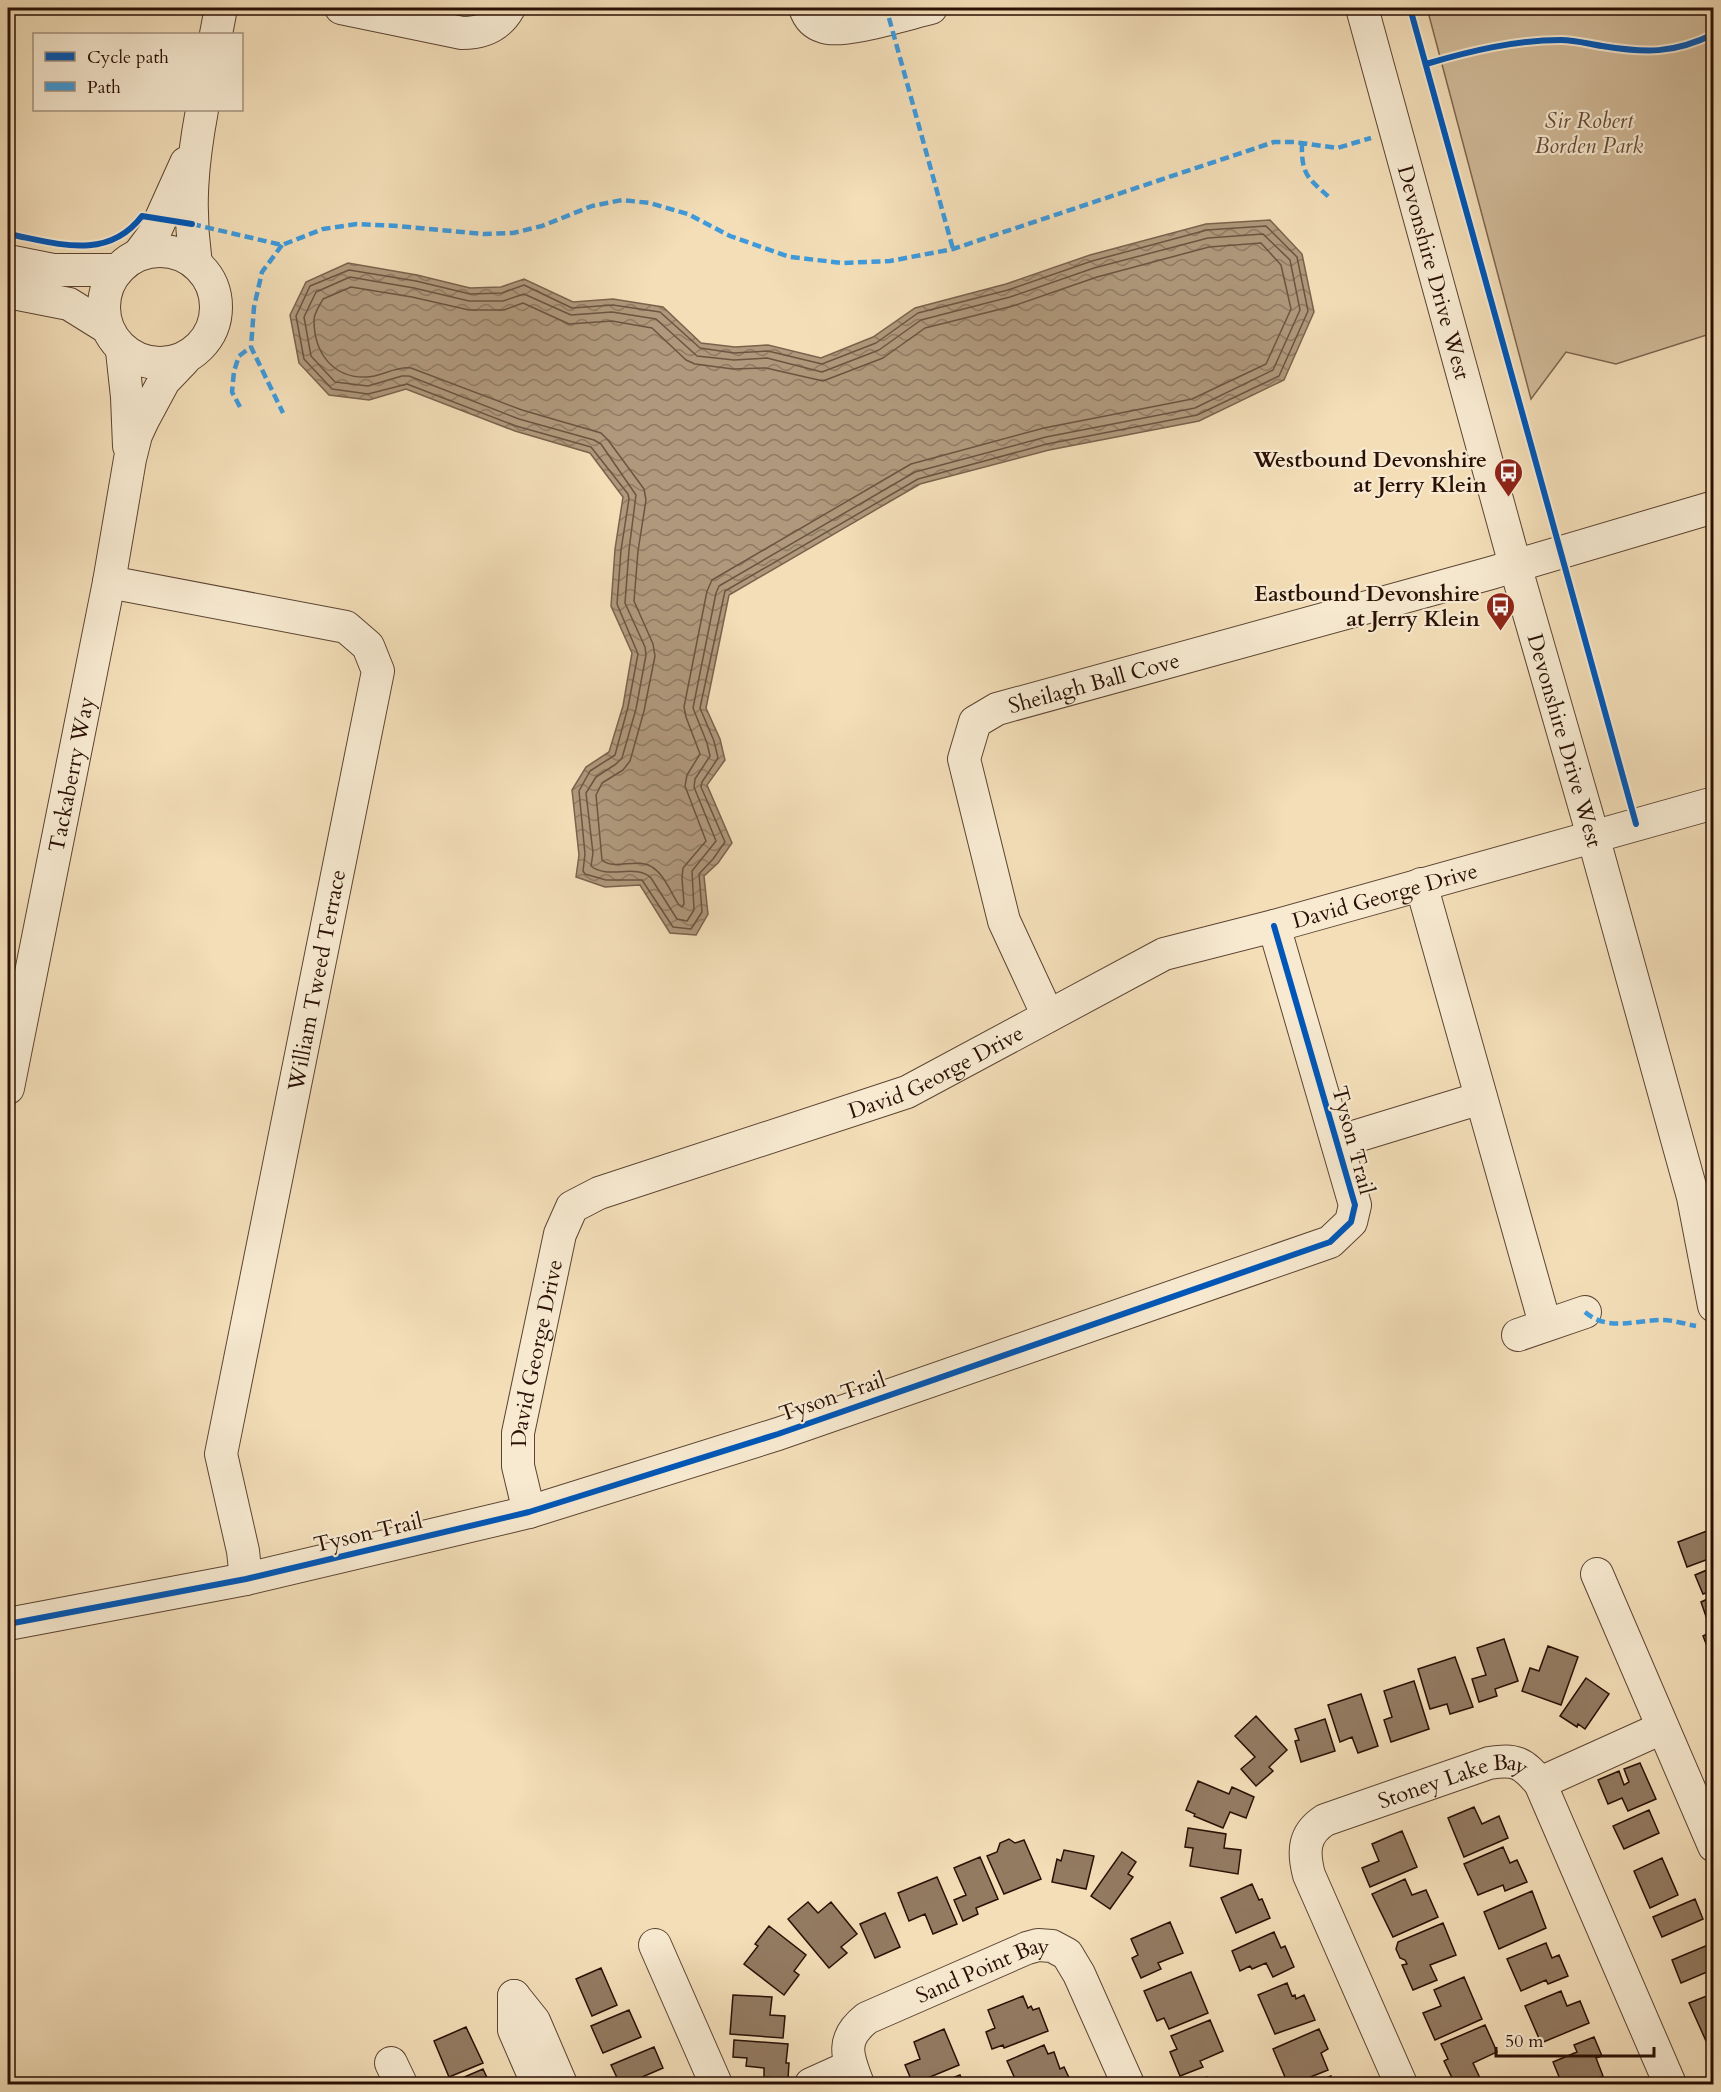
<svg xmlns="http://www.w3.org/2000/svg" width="1721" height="2092" viewBox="0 0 1721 2092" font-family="Cardo,serif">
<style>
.park{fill:#d1bb9a;stroke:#7e6650;stroke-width:1.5}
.water{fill:url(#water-waves);stroke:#7a624c;stroke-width:1.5}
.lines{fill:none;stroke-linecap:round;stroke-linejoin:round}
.shore{stroke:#6c5440;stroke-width:1.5}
.building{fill:#937b62;stroke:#2a1005;stroke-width:1.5}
.minor-casing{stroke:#5c4432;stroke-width:34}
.minor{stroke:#f7ead1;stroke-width:32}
.quiet{stroke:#3d9add;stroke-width:4.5;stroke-dasharray:9 4.5;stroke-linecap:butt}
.cycleway-casing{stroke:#f7ead1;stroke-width:10}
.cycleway{stroke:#0057b8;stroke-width:6}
.labels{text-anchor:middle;stroke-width:4.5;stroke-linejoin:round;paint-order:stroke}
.park-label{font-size:22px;font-style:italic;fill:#644c39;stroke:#f7ead1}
.street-label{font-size:22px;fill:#2a1005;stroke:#f7ead1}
.poi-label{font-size:22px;font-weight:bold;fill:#2a1005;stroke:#f7ead1;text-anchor:end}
</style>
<defs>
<pattern id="water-waves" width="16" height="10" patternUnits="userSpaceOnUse" patternTransform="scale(1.5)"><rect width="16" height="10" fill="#af987b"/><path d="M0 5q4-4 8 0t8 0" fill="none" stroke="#8f7b63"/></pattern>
</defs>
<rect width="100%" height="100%" fill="#f3deb8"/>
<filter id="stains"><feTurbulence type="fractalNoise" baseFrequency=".00333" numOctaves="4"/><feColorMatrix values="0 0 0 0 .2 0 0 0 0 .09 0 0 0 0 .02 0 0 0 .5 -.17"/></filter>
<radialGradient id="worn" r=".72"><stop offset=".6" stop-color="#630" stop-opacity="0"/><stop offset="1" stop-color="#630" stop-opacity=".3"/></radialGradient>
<path class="park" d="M1427,8H1713V333L1616,364L1566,352L1531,399Z"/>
<path class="water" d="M1270,220L1302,254L1314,312L1284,380L1199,421L1049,450L920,484L729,595L706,708L720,739L725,760L707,785L732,843L718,863L704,876L708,914L696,935L670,933L640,885L605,887L576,877L579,855L572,790L586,767L609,752L623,706L632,653L611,606L615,549L623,497L590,453L515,431L406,389L369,400L329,395L299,363L290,315L306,282L348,263L417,275L470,288L501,287L524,279L573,302L613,299L663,307L701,343L735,347L768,345L821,358L873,337L915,308L1006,284L1090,255L1206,224Z"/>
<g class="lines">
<path class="shore" d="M1266,226L1297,257L1308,311L1279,376L1197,415L1047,444L918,479L725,591L700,708L714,741L718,758L702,782L701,787L725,842L713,859L699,874L702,912L691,929L673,927L642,880H606L585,874L583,871L585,854L579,791L590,771L615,755L628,707L638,654L617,604L621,550L629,499L628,494L591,447L516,426L407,384L368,394L332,389L304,359L296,316L310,286L349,270L416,281L470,294L502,293L524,285L572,308L613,305L660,312L700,348L734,353L768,351L822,364L876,343L918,313L1008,290L1092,261L1207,230Z
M1263,234L1290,260L1300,310L1273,370L1195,408L1046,437L915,472L719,586L716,593L693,708L707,743L710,756L695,779L694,787L716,841L692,871L694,910L687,921L677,919L651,878C636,863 608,880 591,866L593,853L586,793L596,777L616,764L622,758L636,709L646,655L645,647L625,603L629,550L636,495L601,444L594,440L519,419L409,376H402L368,386L335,382L311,356L304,317L316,292L350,277L414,288L469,301H503L524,294L571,315L612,312L656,319L697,356L734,360L767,358L822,372L879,350L921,320L1010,297L1094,268L1208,238Z
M1261,243L1281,265L1291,309L1266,364L1192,399L1044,428L911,464L712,580L707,591L684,707L686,717L700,754L687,775L685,786L706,841L683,868L682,878L684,904L682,907L679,905C671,893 664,874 652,867C637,857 614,871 602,860L596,795L602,783L623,770L630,761L644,711L655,656L653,644L634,601L638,551L646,500L644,489L608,440L601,433L522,410L411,368C395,366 381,377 366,377C332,378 314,352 314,320C314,313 320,305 323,299L351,287L412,297L469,310H504L523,303L569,324L612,321L652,328L686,360L695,364L733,369L766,368L823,381L883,358L925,328L1013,306L1097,277L1209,247Z"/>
</g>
<path class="building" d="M1712,1529L1714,1557L1687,1567L1678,1542Z
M1714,1567V1590L1703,1594L1695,1575Z
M1714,1596V1623L1709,1625L1701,1602Z
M1714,1631V1655L1711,1656L1703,1636Z
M1504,1639L1518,1681L1495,1689L1497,1696L1479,1702L1472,1679L1486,1675L1477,1648Z
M1548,1646L1578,1657L1561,1705L1522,1691L1530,1668L1539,1671Z
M1455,1657L1473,1707L1450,1714L1447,1704L1430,1709L1418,1669Z
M1586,1678L1609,1694L1585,1729L1578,1724L1577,1727L1560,1716Z
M1414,1681L1429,1729L1391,1742L1384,1720L1392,1717L1384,1691Z
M1361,1694L1378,1746L1358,1753L1352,1737L1340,1742L1328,1705Z
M1256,1716L1287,1750L1269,1767L1273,1771L1256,1786L1241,1769L1255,1757L1235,1736Z
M1325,1719L1335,1751L1301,1762L1295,1741L1299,1740L1295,1729Z
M1640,1763L1656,1799L1628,1811L1622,1798L1608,1804L1598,1780L1619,1771L1624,1785L1629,1782L1624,1769Z
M1198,1781L1229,1794L1232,1787L1254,1797L1246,1818L1230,1812L1223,1828L1194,1816L1195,1814L1186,1810Z
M1474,1807L1482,1824L1499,1816L1508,1838L1464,1857L1448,1818Z
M1649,1810L1659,1833L1624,1849L1613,1826Z
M1188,1828L1226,1834L1224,1848L1241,1850L1238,1874L1190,1866L1193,1848L1185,1847Z
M1402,1831L1417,1867L1370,1887L1362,1868L1379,1861L1372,1844Z
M1009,1839L1015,1843L1024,1840L1041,1879L1004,1894L987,1856L997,1852L1000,1843Z
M1503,1847L1510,1863L1517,1860L1527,1882L1505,1891L1503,1885L1478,1895L1464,1864Z
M1064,1850L1094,1856L1086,1889L1052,1882L1057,1859L1061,1861Z
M1122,1852L1136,1862L1128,1874L1133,1877L1110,1909L1091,1896Z
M980,1857L998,1899L976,1908L978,1914L963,1921L954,1900L966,1895L954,1868Z
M1662,1858L1678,1895L1650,1908L1634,1871Z
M937,1877L957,1924L933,1934L925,1914L909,1921L898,1893Z
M1405,1879L1412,1895L1426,1890L1438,1917L1393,1937L1372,1894Z
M1252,1884L1259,1900L1262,1899L1270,1918L1236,1933L1221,1898Z
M1532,1891L1546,1928L1499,1949L1484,1912Z
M1695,1899L1703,1919L1662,1937L1653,1917Z
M808,1902L818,1913L831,1902L857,1934L841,1947L847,1953L829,1968L788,1919Z
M885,1913L900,1947L875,1958L860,1924Z
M1170,1922L1183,1953L1158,1963L1161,1969L1141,1978L1132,1958L1138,1955L1131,1939Z
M1443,1923L1456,1955L1430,1965L1437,1980L1413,1990L1402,1965L1407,1964L1405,1960L1400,1958L1396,1949L1398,1942Z
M769,1926L806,1955L794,1971L799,1975L784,1995L744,1964L758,1946L755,1944Z
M1274,1932L1281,1948L1285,1946L1294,1967L1273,1977L1266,1963L1252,1969L1250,1966L1240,1971L1232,1951Z
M1546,1943L1552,1958L1559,1955L1568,1976L1548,1984L1546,1980L1521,1991L1507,1959Z
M1708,1945L1714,1958V1969L1681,1983L1672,1960Z
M601,1968L617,2005L592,2016L576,1979Z
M1191,1972L1208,2013L1169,2029L1164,2018L1157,2021L1144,1991Z
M1464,1977L1482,2019L1435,2040L1423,2013L1441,2006L1434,1990Z
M1287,1983L1292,1996L1295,1995L1296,1999L1304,1995L1315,2020L1275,2034L1258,1995Z
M1561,1991L1567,2006L1580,2001L1589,2023L1541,2043L1525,2006Z
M1714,1993V2037L1706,2041L1689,2003Z
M733,1995L772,1997L770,2015L785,2016L783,2038L730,2034Z
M1023,1996L1028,2008L1031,2006L1033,2010L1039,2008L1048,2031L1004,2048L1003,2045L992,2049L986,2032L995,2028L988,2010Z
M629,2010L641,2037L603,2053L591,2026Z
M1210,2020L1223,2051L1200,2061L1203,2067L1180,2076L1170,2052L1177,2049L1171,2036Z
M1485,2025L1497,2052L1473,2063L1480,2078L1465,2084H1455L1444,2061L1448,2059L1441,2044Z
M466,2027L483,2063L449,2077L434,2041Z
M944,2029L959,2065L913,2084L905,2065L920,2059L914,2042Z
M1319,2029L1328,2049L1321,2053L1328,2070L1293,2084H1288L1273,2049Z
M1594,2037L1602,2056L1596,2058L1603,2076L1582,2084H1562L1553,2062L1577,2052L1574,2045Z
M734,2040L788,2044L786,2063H789L788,2079L764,2077V2068L746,2066L747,2058L733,2057Z
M1044,2045L1048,2054L1054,2052L1060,2069L1064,2067L1072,2084H1023L1021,2079L1016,2081L1007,2061Z
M654,2047L663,2068L626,2084H620L611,2065Z
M483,2069L490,2084H448Z
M960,2075L964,2084H943L942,2082Z
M1331,2076L1334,2084H1311Z
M1207,2077L1210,2084H1190Z"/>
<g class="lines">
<defs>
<g id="minor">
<path d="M341,8L462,33C483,33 499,26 509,8"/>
<path d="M805,8C808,17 814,24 824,27C843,34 909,13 931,8"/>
<path id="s1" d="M1362,8L1515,565L1593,836L1693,1197L1714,1306"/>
<path d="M216,34L221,8"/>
<circle cx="160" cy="307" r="56"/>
<path d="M139,254L154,234L186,163"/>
<path d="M8,261L53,270H117"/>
<path d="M196,263C188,209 192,164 202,110"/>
<path d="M8,292L69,304L106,327"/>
<path d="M122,351L127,397L129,446"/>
<path d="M109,582L346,627L368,646L378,671L221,1454L243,1551L246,1579"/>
<path d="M1421,884L1545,1324"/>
<path id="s2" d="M1048,1016L1004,921L964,759L975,722L997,709L1491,573L1714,507"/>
<path id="s3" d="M8,1088L109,582L130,459L136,435L143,420L164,381L184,360"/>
<path d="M1337,1142L1481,1098"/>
<path d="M1518,1335L1585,1312"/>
<path id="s4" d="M529,1512L518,1466V1433L560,1234L572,1207L599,1193L907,1092L1164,954L1274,926L1714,803"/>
<path d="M1597,1574L1714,1846"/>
<path d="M8,1624L246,1579L529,1512L778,1434L1330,1242L1351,1222L1355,1205L1274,926"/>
<path d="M1540,1783L1662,1728"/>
<path d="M655,1945L716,2084"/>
<path d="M514,1996L534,2021L561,2084"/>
<path d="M514,1996V2030L537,2083"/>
<path d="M391,2063L401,2084"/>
<path d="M811,2084L851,2066"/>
<path id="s5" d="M858,2084C847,2056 840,2039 867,2018L1027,1948L1038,1945L1052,1946L1067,1954L1079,1974L1128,2084"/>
<path id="s6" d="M1401,2084L1309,1875C1303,1852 1303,1834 1325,1820L1489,1763C1516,1759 1522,1762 1540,1783L1670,2084"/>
</g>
</defs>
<use href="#minor" class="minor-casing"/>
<use href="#minor" class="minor"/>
<path class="quiet" d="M889,18L953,249
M1302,143C1301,175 1308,178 1330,198
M192,224L282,245L323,229L357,224L398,226L484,234L513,233L542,226L592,206L622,200L650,203L688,214L730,236L790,257L843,263L890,261L953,249L1274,142H1294L1337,148L1371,138
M282,245L262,272L254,307L251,347L283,413
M240,407L232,392L234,371L239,356L251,347
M1585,1312C1608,1332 1635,1320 1663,1320C1673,1320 1685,1324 1696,1326"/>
<defs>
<path id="cycleway" d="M1410,8L1636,824
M1426,64C1470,51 1515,40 1561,40C1575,40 1589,44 1602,46C1645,53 1673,54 1714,34
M8,234C56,243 107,262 142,216L192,224
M8,1624L246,1579L529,1512L778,1434L1330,1242L1351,1222L1355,1205L1274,926"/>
</defs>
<use href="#cycleway" class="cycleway-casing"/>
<use href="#cycleway" class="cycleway"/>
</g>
<defs>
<symbol id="bus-pin" viewBox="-11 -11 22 30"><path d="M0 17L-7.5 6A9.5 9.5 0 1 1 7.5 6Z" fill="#8f2418" stroke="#f7ead1"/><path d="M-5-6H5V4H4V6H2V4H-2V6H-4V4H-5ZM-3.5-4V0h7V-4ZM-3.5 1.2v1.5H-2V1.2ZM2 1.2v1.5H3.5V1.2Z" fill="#fff"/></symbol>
</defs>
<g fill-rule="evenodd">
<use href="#bus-pin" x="1492" y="456" width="33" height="45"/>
<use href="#bus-pin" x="1484" y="590" width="33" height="45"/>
</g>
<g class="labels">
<g class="park-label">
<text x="1589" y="128">Sir Robert<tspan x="1589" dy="25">Borden Park</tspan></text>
</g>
<g class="street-label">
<text dy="8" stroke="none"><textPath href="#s1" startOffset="274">Devonshire Drive West</textPath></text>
<text dy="8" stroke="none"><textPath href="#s2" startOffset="436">Sheilagh Ball Cove</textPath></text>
<text dy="8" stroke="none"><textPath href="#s1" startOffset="760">Devonshire Drive West</textPath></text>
<text dy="8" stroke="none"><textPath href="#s3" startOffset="320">Tackaberry Way</textPath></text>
<text dy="8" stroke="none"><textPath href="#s4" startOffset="1188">David George Drive</textPath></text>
<text transform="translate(316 980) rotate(-79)" y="8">William Tweed Terrace</text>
<text dy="8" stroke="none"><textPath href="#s4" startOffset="702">David George Drive</textPath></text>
<text transform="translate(1354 1140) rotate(75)" y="8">Tyson Trail</text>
<text dy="8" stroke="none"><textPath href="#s4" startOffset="162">David George Drive</textPath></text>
<text transform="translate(832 1396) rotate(-19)" y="8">Tyson Trail</text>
<text transform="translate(368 1532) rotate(-13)" y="8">Tyson Trail</text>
<text dy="8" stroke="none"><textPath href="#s6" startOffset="426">Stoney Lake Bay</textPath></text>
<text dy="8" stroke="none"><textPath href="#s5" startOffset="200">Sand Point Bay</textPath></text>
</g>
<g class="poi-label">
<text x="1487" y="467">Westbound Devonshire<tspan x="1487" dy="25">at Jerry Klein</tspan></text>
<text x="1480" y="601">Eastbound Devonshire<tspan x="1480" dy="25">at Jerry Klein</tspan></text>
</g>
</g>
<rect width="1721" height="2092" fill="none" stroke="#f3deb8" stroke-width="30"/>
<rect x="9" y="9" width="1703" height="2074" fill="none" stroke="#2a1005" stroke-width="3"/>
<rect x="15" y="15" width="1691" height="2062" fill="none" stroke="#2a1005" stroke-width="1.5"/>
<rect x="33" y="33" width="210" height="78" fill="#f7ead1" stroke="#a5937f" stroke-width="1.5"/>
<rect x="45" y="52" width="30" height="9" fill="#0057b8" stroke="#a5937f" stroke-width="1.5"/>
<text x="87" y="63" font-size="18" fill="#2a1005">Cycle path</text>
<rect x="45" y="82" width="30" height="9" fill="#3d9add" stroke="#a5937f" stroke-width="1.5"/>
<text x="87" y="93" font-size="18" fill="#2a1005">Path</text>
<path d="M1496 2047v9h158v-9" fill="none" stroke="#2a1005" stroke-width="3"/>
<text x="1505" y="2047" font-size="18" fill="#2a1005" stroke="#f7ead1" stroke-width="4.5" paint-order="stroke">50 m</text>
<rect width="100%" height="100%" filter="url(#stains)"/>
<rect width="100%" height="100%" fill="url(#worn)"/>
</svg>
